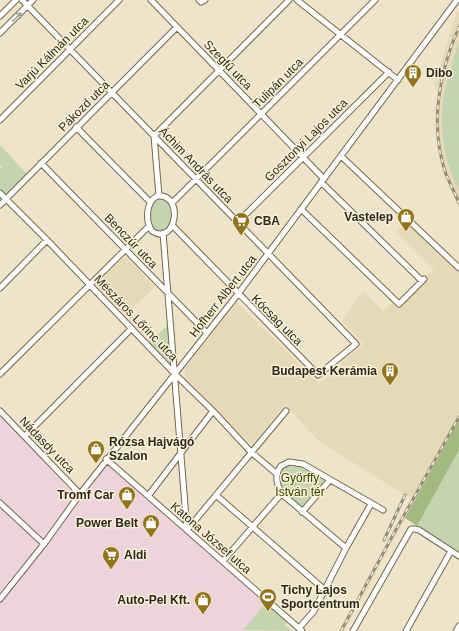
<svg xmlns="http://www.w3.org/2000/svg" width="459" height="631" viewBox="0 0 459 631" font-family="Arial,sans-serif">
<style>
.commercial{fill:#ecd3dc}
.built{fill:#e6d9b7}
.green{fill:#c5d4b0}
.forest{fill:#a2ba7f}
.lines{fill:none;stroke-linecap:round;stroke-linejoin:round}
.minor-casing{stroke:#716850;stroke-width:7}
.minor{stroke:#fff;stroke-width:5}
.rail-casing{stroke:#948d7a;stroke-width:3}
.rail{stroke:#fbf1d6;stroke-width:1.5;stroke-dasharray:4.5;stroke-linecap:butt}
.oneway{stroke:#a09e9a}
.labels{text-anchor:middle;stroke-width:3;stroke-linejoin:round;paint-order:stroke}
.street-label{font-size:12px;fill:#2c281e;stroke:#fbf1d6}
.poi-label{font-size:12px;font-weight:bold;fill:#2c281e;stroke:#fbf1d6;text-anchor:start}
.park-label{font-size:12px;fill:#304400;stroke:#fbf1d6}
</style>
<rect width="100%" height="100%" fill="#eee4c9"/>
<path class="commercial" d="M0,414L9,422L80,502L107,465L266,603L244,631H0Z"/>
<path class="built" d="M457,12H459V42L446,86L442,122L444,148L450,173L459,192V208L444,174L440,159L436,132L435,111L438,94L434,84Z
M409,217L459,265V420L395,536L344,631H339L412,498L398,491L319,441L285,405L253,446L186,379L185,368L237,302L319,384L363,344L342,321L363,291L383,311L392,303L398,309L434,269L396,232Z
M125,256L155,287L125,315L96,285Z"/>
<path class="green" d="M459,42V192C441,156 437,116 448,77C451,65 455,54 459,42Z
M0,145L27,174L5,195L0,189V169L2,167L0,165Z
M159,198C172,199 172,215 170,225C154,247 138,206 159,198Z
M168,325L172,361L170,363L149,343Z
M459,450V557L417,531V526Z
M296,462L330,480L302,512L279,487V468Z
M266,603L287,622L285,625L292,631L243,630Z"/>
<path class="forest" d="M459,420V450L417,526L405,518Z"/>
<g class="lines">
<defs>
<path id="minor" d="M22,0L356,344L318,375L172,225
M151,0L324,179
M199,0L201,2L205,0
M297,0L398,80
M0,16L16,0
M0,33L33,0
M0,120L119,0
M76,127L150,202
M341,156L459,268
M41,163L207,333
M321,182L422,281
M0,193L47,240L175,374L213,411L251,452L277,474
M157,196C185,193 176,247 152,231C145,221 146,202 157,196Z
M159,196L154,136L289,0
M172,203L375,0
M0,205L177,27
M301,209L399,304L424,279
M237,223L389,72
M163,233L187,530
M0,288L47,240
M0,374L149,226
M0,411L80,494
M25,436L131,329
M106,459L302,631
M216,495L326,591
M148,496L213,411
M0,503L44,544
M302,512L330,480
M187,530L286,411
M346,548L283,495C277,486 274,475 281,466L289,462L303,464L383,510
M223,561L282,493
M0,599L44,544L80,494L238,294L457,0
M299,628L314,611L346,548L371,504
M353,631L411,529H415L419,530L459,556
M406,631L451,551
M456,631L459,626"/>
</defs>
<use href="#minor" class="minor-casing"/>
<use href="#minor" class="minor"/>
<defs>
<path id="rail" d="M459,27C439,72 429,126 446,174C450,184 455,193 459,203
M384,540L405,495
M341,631L393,535L459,417"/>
</defs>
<use href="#rail" class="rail-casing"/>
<use href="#rail" class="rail"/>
</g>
<defs><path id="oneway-shaft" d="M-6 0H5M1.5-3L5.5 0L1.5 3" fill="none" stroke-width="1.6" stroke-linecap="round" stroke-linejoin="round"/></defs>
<use class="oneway" href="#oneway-shaft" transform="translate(17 17) rotate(-44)"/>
<defs>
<symbol id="building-pin" viewBox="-11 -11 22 30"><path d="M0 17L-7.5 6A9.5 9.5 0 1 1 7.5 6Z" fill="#92751b" stroke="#fbf1d6"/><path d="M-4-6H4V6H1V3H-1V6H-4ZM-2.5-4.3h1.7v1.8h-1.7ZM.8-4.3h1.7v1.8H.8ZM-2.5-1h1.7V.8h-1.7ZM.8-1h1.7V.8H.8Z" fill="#fff"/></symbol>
<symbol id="shop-pin" viewBox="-11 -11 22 30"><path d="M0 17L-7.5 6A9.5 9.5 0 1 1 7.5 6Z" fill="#92751b" stroke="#fbf1d6"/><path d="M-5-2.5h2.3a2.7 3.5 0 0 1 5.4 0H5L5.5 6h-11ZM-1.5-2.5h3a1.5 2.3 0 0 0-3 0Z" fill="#fff"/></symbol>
<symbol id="supermarket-pin" viewBox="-11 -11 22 30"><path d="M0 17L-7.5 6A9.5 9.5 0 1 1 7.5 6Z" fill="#92751b" stroke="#fbf1d6"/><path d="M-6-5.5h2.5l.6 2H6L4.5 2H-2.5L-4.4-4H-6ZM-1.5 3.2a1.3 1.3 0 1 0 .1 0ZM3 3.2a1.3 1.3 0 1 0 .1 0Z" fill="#fff"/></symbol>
<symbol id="stadium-pin" viewBox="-11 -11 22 30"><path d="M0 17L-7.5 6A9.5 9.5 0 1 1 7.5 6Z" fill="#92751b" stroke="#fbf1d6"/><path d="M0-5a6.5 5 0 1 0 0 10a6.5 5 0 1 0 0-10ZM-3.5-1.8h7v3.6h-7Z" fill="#fff"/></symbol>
</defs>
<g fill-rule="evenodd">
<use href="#building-pin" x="403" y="63" width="20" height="27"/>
<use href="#shop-pin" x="396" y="207" width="20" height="27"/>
<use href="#supermarket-pin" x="231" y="211" width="20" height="27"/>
<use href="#building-pin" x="380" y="361" width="20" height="27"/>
<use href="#shop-pin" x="86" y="439" width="20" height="27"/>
<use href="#shop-pin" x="117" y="485" width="20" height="27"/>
<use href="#shop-pin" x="141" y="513" width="20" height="27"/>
<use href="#supermarket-pin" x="101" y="545" width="20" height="27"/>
<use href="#stadium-pin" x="258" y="587" width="20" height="27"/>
<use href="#shop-pin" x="193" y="590" width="20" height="27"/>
</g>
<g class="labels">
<g class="street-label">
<text transform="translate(52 53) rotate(-45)" y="4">Varjú Kálmán utca</text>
<text transform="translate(228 65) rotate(46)" y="4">Szegfű utca</text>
<text transform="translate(278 83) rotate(-45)" y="4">Tulipán utca</text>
<text transform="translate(84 106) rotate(-45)" y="4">Pákozd utca</text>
<text transform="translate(306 140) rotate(-45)" y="4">Gosztonyi Lajos utca</text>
<text transform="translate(196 165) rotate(46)" y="4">Áchim András utca</text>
<text transform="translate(131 241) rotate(46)" y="4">Benczúr utca</text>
<text transform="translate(223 296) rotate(-52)" y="4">Hofherr Albert utca</text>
<text transform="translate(136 318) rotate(46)" y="4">Mészáros Lőrinc utca</text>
<text transform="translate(277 320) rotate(45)" y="4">Kócsag utca</text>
<text transform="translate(47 445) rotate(46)" y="4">Nádasdy utca</text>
<text transform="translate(211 538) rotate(41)" y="4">Katona József utca</text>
</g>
<g class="poi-label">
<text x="426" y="77">Dibo</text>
<text x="393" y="221" text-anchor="end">Vastelep</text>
<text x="254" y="225">CBA</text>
<text x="377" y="375" text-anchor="end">Budapest Kerámia</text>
<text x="109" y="446">Rózsa Hajvágó<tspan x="109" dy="14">Szalon</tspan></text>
<text x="114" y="499" text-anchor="end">Tromf Car</text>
<text x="138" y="527" text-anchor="end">Power Belt</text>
<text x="124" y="559">Aldi</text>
<text x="281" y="594">Tichy Lajos<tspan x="281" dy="14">Sportcentrum</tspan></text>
<text x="190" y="604" text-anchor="end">Auto-Pel Kft.</text>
</g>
<g class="park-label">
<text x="300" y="482">Györffy<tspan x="300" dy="14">István tér</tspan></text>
</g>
</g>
</svg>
